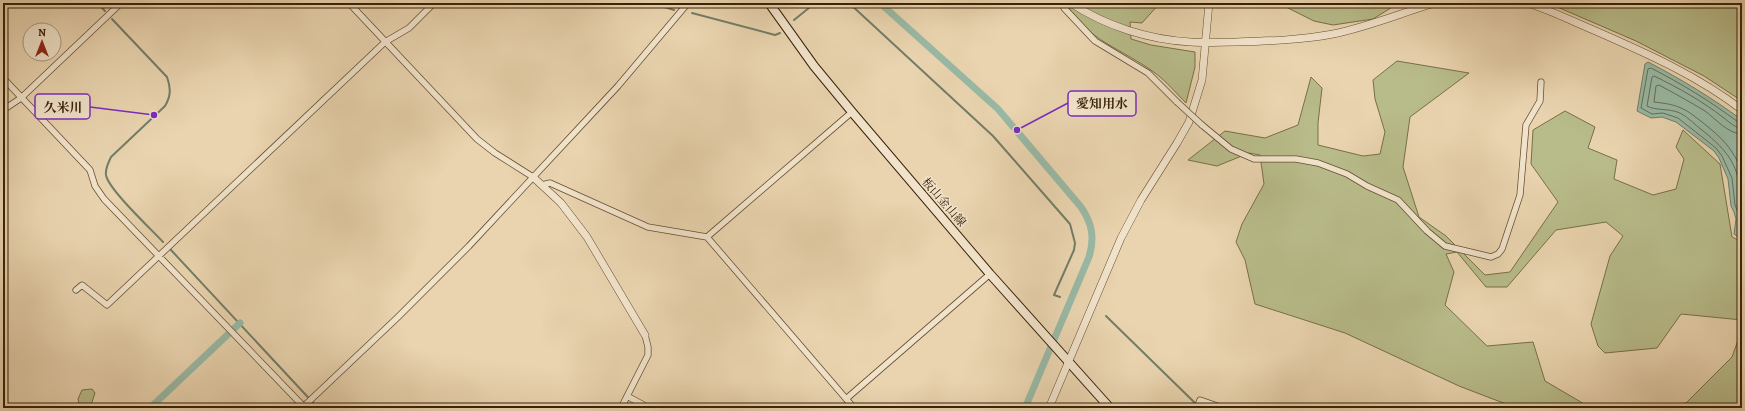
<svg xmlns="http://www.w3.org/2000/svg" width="1745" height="411" viewBox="0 0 1745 411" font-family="Alegreya,'Noto Serif JP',serif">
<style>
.green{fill:#b8bc8a;stroke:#786f48}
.water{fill:#99b9a5;stroke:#737d66}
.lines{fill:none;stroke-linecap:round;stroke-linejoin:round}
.shore{stroke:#696e56;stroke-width:1}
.stream{stroke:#737d66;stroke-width:2}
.canal{stroke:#99b9a5;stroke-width:7}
.minor-casing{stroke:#654e31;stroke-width:7}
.tertiary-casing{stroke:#654e31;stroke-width:8}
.secondary-casing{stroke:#392207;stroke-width:10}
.minor{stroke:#f1e3cb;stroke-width:5.5}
.tertiary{stroke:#f1e3cb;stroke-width:7}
.secondary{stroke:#f1e3cb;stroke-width:8}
.minor-bridge-casing{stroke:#654e31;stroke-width:7;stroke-linecap:butt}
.minor-bridge{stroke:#f1e3cb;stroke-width:5.5}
.labels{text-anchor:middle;stroke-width:3;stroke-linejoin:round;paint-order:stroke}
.street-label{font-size:12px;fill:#392207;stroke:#f1e3cb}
.leader{fill:none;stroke:#7b2cbf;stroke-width:1.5}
.callout-dot{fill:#7b2cbf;stroke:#f1e3cb;stroke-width:1.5}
.callout{fill:#f1e3cb;stroke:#7b2cbf;stroke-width:1.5}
.callout-label{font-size:13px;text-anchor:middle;font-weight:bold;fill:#392207}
</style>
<rect width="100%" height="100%" fill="#e9d4af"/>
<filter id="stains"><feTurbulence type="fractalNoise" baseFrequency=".005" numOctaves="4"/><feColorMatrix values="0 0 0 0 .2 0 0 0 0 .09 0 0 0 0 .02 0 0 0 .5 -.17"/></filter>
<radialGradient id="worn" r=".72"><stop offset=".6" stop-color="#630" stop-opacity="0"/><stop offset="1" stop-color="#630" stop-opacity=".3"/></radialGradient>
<path class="green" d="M1066,3L1159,4L1142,23L1130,22L1131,39L1151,45L1195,52V67L1186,103C1176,93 1166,81 1155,73C1123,49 1087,41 1066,3Z
M1278,3H1392L1394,6L1373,19L1333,25L1314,21Z
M1548,3H1742V101L1704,76L1636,41Z
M1397,61L1469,73L1410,117L1403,167L1419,217L1446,236L1485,275L1510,272L1558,202L1531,164L1533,130L1565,111L1595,127L1588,148L1617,160L1614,179L1653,195L1676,189L1684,159L1676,147L1683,130L1720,164L1732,237L1742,242V320L1681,314L1657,348L1605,353L1598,346L1591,324L1610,256L1623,236L1606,222L1556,230L1507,287H1486L1457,252L1446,254L1454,272L1445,305L1487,346L1533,342L1545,381L1591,408H1509L1506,404L1459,386L1345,333L1255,304L1245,260L1236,242L1242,224L1264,184L1260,155L1249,153L1217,166L1188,160L1225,131L1265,138L1298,125L1311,77L1322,88L1318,123V145L1363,156L1380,154L1385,132L1375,99L1373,80Z
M1742,329V408H1640L1643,406L1686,403L1732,357Z
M92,389L95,393L90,408H80L78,399L82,390Z"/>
<path class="water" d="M1648,62C1681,79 1712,98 1742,120V240L1734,234L1736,219L1734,212L1731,206L1728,179L1719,158L1714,151L1676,122L1662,117L1651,118L1637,111L1645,64Z"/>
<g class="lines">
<path class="shore" d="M1742,123L1738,122C1710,101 1682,84 1651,68L1648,69L1641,108L1652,114L1663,113L1678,118L1716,148L1722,156L1732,178L1735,205L1740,218L1738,232L1742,236
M1742,128C1735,128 1729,122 1724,118C1702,101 1679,88 1654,76L1652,77L1647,106C1656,111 1669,108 1680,113C1688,117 1695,125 1702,130C1729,152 1741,167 1740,203L1742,207
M1742,134C1728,134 1716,119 1705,111C1690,102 1674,93 1659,85L1656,86L1654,102C1663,103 1672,104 1681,108C1689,111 1695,117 1702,122C1722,138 1733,148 1742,172"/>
<path class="stream" d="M97,3L105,11
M652,3L674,10
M849,3L993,136L1070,224L1075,243L1074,250L1054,295L1060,297
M692,13L775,35L780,33
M112,19L167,77C171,88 171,96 165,106L111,157C108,163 105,169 106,175C108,189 152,230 163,242
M794,20L815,3
M171,250L318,408
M1106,316L1195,403
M1203,406L1208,408"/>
<path class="canal" d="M880,3L998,109L1081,207C1092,223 1095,238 1089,257L1025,408
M150,408L240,323"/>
<defs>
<path id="minor" d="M349,3L477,139L495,153L533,177
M1065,3L1064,8L1095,41L1148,73L1177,102
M3,78L90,170L95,186L104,199L305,408
M3,110L21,98L121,3
M1202,125L1231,149L1254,159H1296L1318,163L1347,174L1367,186L1398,200L1427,231L1445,246L1491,257L1498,254L1502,249L1520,195L1526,125L1540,101L1541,82
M542,185L550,183L648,227L707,237L854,408
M707,237L852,112
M76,290L82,285L107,305L385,42L409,28L434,3
M627,396L649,408
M846,399L990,274
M302,408L398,317L469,246L618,86L688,3
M621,408L648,355V347L645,335
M1197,408L1200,400L1223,408"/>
<path id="tertiary" d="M1071,3C1105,26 1150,40 1191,42C1206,43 1221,42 1236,42C1269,41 1301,40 1333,34C1368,27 1401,13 1435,3
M1528,3C1552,11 1574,22 1598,32C1648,54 1698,76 1742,110
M533,177L561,203L587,237L645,335
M1049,408L1121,238L1141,200L1177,143L1189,122L1202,80L1209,3"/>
<path id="secondary" d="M769,3L814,66L852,112L990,274L1110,408"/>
</defs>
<use href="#minor" class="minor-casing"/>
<use href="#tertiary" class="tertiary-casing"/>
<use href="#secondary" class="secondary-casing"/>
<use href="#minor" class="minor"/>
<use href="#tertiary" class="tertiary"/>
<use href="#secondary" class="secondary"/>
<defs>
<path id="minor-bridge" d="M1177,102L1202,125"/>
</defs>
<use href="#minor-bridge" class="minor-bridge-casing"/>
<use href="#minor-bridge" class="minor-bridge"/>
</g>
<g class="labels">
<g class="street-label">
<text transform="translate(944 202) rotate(49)" y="4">板山金山線</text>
</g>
</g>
<path class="leader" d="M1017 130L1068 103M154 115L90 107"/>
<g class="callout-dot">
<circle cx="1017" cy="130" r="4"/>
<circle cx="154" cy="115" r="4"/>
</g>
<g class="callout">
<rect x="1068" y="91" width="68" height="25" rx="4"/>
<rect x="35" y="94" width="55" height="25" rx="4"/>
</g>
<g class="callout-label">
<text x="1102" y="108">愛知用水</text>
<text x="63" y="112">久米川</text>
</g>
<rect width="1745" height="411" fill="none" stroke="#e9d4af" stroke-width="16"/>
<rect x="4" y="4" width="1737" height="403" fill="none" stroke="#392207" stroke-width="2"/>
<rect x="8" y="8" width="1729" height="395" fill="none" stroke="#392207"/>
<g transform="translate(42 42)"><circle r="19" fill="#f1e3cb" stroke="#a7967d"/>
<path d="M0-3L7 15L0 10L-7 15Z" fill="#8f2418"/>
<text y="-6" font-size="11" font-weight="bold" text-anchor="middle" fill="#392207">N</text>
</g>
<rect width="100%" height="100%" filter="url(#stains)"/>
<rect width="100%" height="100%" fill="url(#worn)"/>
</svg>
